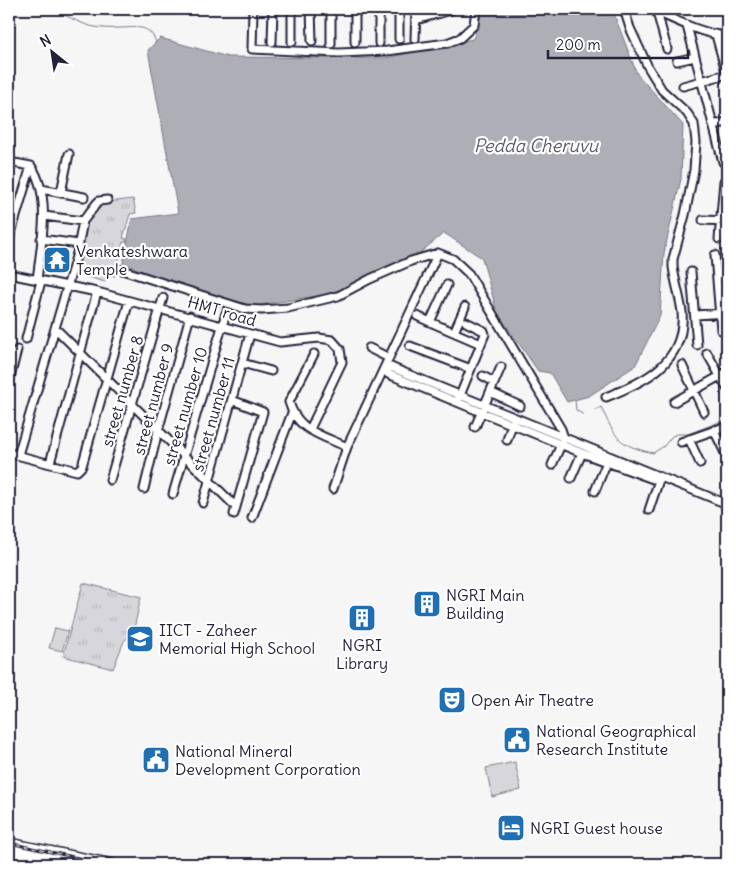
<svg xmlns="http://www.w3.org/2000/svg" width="736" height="873" viewBox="0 0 736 873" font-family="Delius,sans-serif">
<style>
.park{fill:url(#park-tufts);stroke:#7c7c8b}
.pitch{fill:#d7d7db;stroke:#7c7c8b}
.water{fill:#aeaeb7;stroke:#767685}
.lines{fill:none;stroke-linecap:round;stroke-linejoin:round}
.stream{stroke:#767685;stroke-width:1}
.minor-casing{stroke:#22223b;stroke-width:11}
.major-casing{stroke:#22223b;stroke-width:12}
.minor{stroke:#fff;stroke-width:7}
.major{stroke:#fff;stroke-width:9}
.rail-casing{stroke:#22223b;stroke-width:3}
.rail{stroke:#fff;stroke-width:1;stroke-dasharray:4;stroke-linecap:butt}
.labels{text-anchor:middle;stroke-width:4.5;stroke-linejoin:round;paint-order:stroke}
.poi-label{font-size:16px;fill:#22223b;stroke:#fff;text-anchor:start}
.street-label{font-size:16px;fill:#22223b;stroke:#fff}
.water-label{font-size:18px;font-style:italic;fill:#5a5a6d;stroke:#fff}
</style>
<defs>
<pattern id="park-tufts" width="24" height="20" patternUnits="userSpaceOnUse" patternTransform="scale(1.25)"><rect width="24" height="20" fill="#d7d7db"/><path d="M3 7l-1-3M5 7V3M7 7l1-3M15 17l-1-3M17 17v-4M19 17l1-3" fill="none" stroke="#b8b8bd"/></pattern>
</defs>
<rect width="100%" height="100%" fill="#f6f6f7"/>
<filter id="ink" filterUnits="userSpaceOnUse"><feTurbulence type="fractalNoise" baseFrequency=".02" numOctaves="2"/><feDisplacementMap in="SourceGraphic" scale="10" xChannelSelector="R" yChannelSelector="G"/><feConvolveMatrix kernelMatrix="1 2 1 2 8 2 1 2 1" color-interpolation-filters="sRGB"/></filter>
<g filter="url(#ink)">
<path class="park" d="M133,199L136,213L130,214L123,238L127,239L126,242H123L115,276L107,275L105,282L74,273L87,221L99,203Z
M83,583L141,597L133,633L124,641L113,669L63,656Z"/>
<path class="pitch" d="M55,628L68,631L62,651L49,648Z
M515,762L521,790L492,797L486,768Z"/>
<path class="water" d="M481,9H612L637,74L683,125L681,179L664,253L660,316L635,366L589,396L567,402L550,373L538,371L497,312L482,258L444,233L416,256L358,284L322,295L254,306L193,291L123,263L132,219L178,213L148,50L160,38L228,57L339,58H386L473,39L482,12Z"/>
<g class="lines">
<path class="stream" d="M58,9V12C69,17 83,25 95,27C102,28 111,29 119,28C135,28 149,23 156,42
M575,400L576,410L584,415
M595,410L601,407C616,439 618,445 653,453L664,446L672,436L677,434H688L727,419"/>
<defs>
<path id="minor" d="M253,9L252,49L339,53L387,51L447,43L460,38L474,25L476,9
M292,9V42
M311,9L312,41
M416,20L451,10V9
M687,26L723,162L727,161
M716,35L727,75
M399,39V9
M415,39L416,9
M272,42L273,9
M355,42V9
M379,43V9
M331,44V9
M667,49L657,12C680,22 703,34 727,36
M677,61L695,57
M683,86L727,74
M713,125L727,122
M9,162L31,166C52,196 41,245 37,280
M41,189L84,197
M61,192L69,154
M44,216L83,221
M703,220L727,221
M41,239L79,244
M719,239L724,181
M9,240L31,166
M715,255L721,330
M119,269L245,309L262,310L288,308L338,296L370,279L411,261L438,253L453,259L469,274L561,429L564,438L552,465
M691,272L697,345
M9,274L97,292L280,342L319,338L332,340L340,349L342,362L310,429
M447,285L430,322L481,344
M695,315L727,313
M417,316L430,322
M55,328L235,506
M454,332L465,307
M26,339L41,281
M410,346L471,369
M369,348L389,358
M707,353L727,388
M314,354L289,402C297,431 322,435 347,447
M242,363L271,371
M682,365L704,412
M483,376L494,382
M9,382L17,350
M490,392L520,406
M606,397C645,382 686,362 682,312C680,297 675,282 673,267V259L685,215L694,170L696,142L694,124L687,113L662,90L648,67L630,28L624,9
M459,398L485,334L484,331L466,322
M232,400L263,412L234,514
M674,402L727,372
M475,427L501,367
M714,430L727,457
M689,439L700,463
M507,440L513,421
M681,442L727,426
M9,453L77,471L82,466L129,301
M18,455L77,253L83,221L97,203L99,201L107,200
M50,463L97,292
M657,476L653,479L582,453L388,374L387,371L391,367L393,368L727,504
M571,478L582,453
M110,480L163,298
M144,489L158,431L190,316
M333,489L347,447L438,253
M595,491L608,459
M173,494L226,313
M203,503L250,334
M649,510L660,477
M252,518L292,413"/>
<path id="major" d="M9,843L112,864
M9,852L68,864"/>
</defs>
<use href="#minor" class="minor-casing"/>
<use href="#major" class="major-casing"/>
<use href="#minor" class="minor"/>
<use href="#major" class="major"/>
<defs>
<path id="rail" d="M9,843L106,864"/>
</defs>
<use href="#rail" class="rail-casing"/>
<use href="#rail" class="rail"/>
</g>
</g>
<defs>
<symbol id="temple-square" viewBox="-11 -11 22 22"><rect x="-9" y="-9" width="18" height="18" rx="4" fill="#1f6fb2" stroke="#fff"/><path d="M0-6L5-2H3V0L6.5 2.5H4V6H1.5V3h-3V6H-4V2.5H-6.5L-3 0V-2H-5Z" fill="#fff"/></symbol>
<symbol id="building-square" viewBox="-11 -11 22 22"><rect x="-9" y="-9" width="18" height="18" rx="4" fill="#1f6fb2" stroke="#fff"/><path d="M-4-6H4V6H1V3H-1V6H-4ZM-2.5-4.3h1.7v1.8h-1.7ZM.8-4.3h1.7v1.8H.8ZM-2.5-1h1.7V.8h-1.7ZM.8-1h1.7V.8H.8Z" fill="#fff"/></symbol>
<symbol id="school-square" viewBox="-11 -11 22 22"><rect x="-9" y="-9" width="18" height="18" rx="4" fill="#1f6fb2" stroke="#fff"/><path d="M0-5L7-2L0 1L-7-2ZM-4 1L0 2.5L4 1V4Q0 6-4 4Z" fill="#fff"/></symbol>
<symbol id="theatre-square" viewBox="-11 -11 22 22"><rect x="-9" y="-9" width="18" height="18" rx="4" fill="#1f6fb2" stroke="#fff"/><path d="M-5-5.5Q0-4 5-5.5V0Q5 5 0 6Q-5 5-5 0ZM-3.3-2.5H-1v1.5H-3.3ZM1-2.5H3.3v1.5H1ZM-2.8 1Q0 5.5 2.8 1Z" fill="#fff"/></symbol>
<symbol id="civic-square" viewBox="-11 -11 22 22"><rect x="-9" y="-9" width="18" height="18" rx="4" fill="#1f6fb2" stroke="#fff"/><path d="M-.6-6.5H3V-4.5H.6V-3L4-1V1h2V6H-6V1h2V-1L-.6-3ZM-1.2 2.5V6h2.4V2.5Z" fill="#fff"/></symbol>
<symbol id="hotel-square" viewBox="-11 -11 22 22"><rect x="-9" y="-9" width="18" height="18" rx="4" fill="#1f6fb2" stroke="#fff"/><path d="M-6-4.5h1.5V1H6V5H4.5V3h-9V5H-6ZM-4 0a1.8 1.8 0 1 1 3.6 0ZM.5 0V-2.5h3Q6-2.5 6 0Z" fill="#fff"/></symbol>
</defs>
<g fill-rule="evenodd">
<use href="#temple-square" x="41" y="244" width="32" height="32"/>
<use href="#building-square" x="411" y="588" width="32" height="32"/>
<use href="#building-square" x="346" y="602" width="32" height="32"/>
<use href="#school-square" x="124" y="623" width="32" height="32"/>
<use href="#theatre-square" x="436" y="684" width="32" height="32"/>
<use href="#civic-square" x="501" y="724" width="32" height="32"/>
<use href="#civic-square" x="140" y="744" width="32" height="32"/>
<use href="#hotel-square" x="495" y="812" width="32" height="32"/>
</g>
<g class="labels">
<g class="poi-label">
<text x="76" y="257">Venkateshwara<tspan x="76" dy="18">Temple</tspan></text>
<text x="446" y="601">NGRI Main<tspan x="446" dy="18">Building</tspan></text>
<text x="159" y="636">IICT - Zaheer<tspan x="159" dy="18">Memorial High School</tspan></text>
<text x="362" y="651" text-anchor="middle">NGRI<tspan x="362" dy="18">Library</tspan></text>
<text x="471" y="706">Open Air Theatre</text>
<text x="536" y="737">National Geographical<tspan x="536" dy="18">Research Institute</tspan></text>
<text x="175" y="757">National Mineral<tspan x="175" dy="18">Development Corporation</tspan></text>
<text x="530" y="834">NGRI Guest house</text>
</g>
<g class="street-label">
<text transform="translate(222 311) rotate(16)" y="6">HMT road</text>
<text transform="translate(122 391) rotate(-74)" y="6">street number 8</text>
<text transform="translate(153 399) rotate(-75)" y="6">street number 9</text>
<text transform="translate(185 406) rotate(-74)" y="6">street number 10</text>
<text transform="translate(213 414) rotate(-74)" y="6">street number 11</text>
</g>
<g class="water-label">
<text x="536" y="152">Pedda Cheruvu</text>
</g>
</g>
<rect width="736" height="873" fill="none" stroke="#fff" stroke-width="30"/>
<rect x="15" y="15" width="706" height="843" fill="none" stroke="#22223b" stroke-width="2" filter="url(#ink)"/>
<g transform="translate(52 52) rotate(330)" stroke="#ffffff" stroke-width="4" paint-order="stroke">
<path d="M0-4L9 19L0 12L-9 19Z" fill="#22223b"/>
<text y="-8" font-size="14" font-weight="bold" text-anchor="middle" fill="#22223b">N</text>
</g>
<path d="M548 50v8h140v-8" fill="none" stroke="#22223b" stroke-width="2.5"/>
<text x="556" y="50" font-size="15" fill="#22223b" stroke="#ffffff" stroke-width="4" paint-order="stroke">200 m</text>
</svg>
